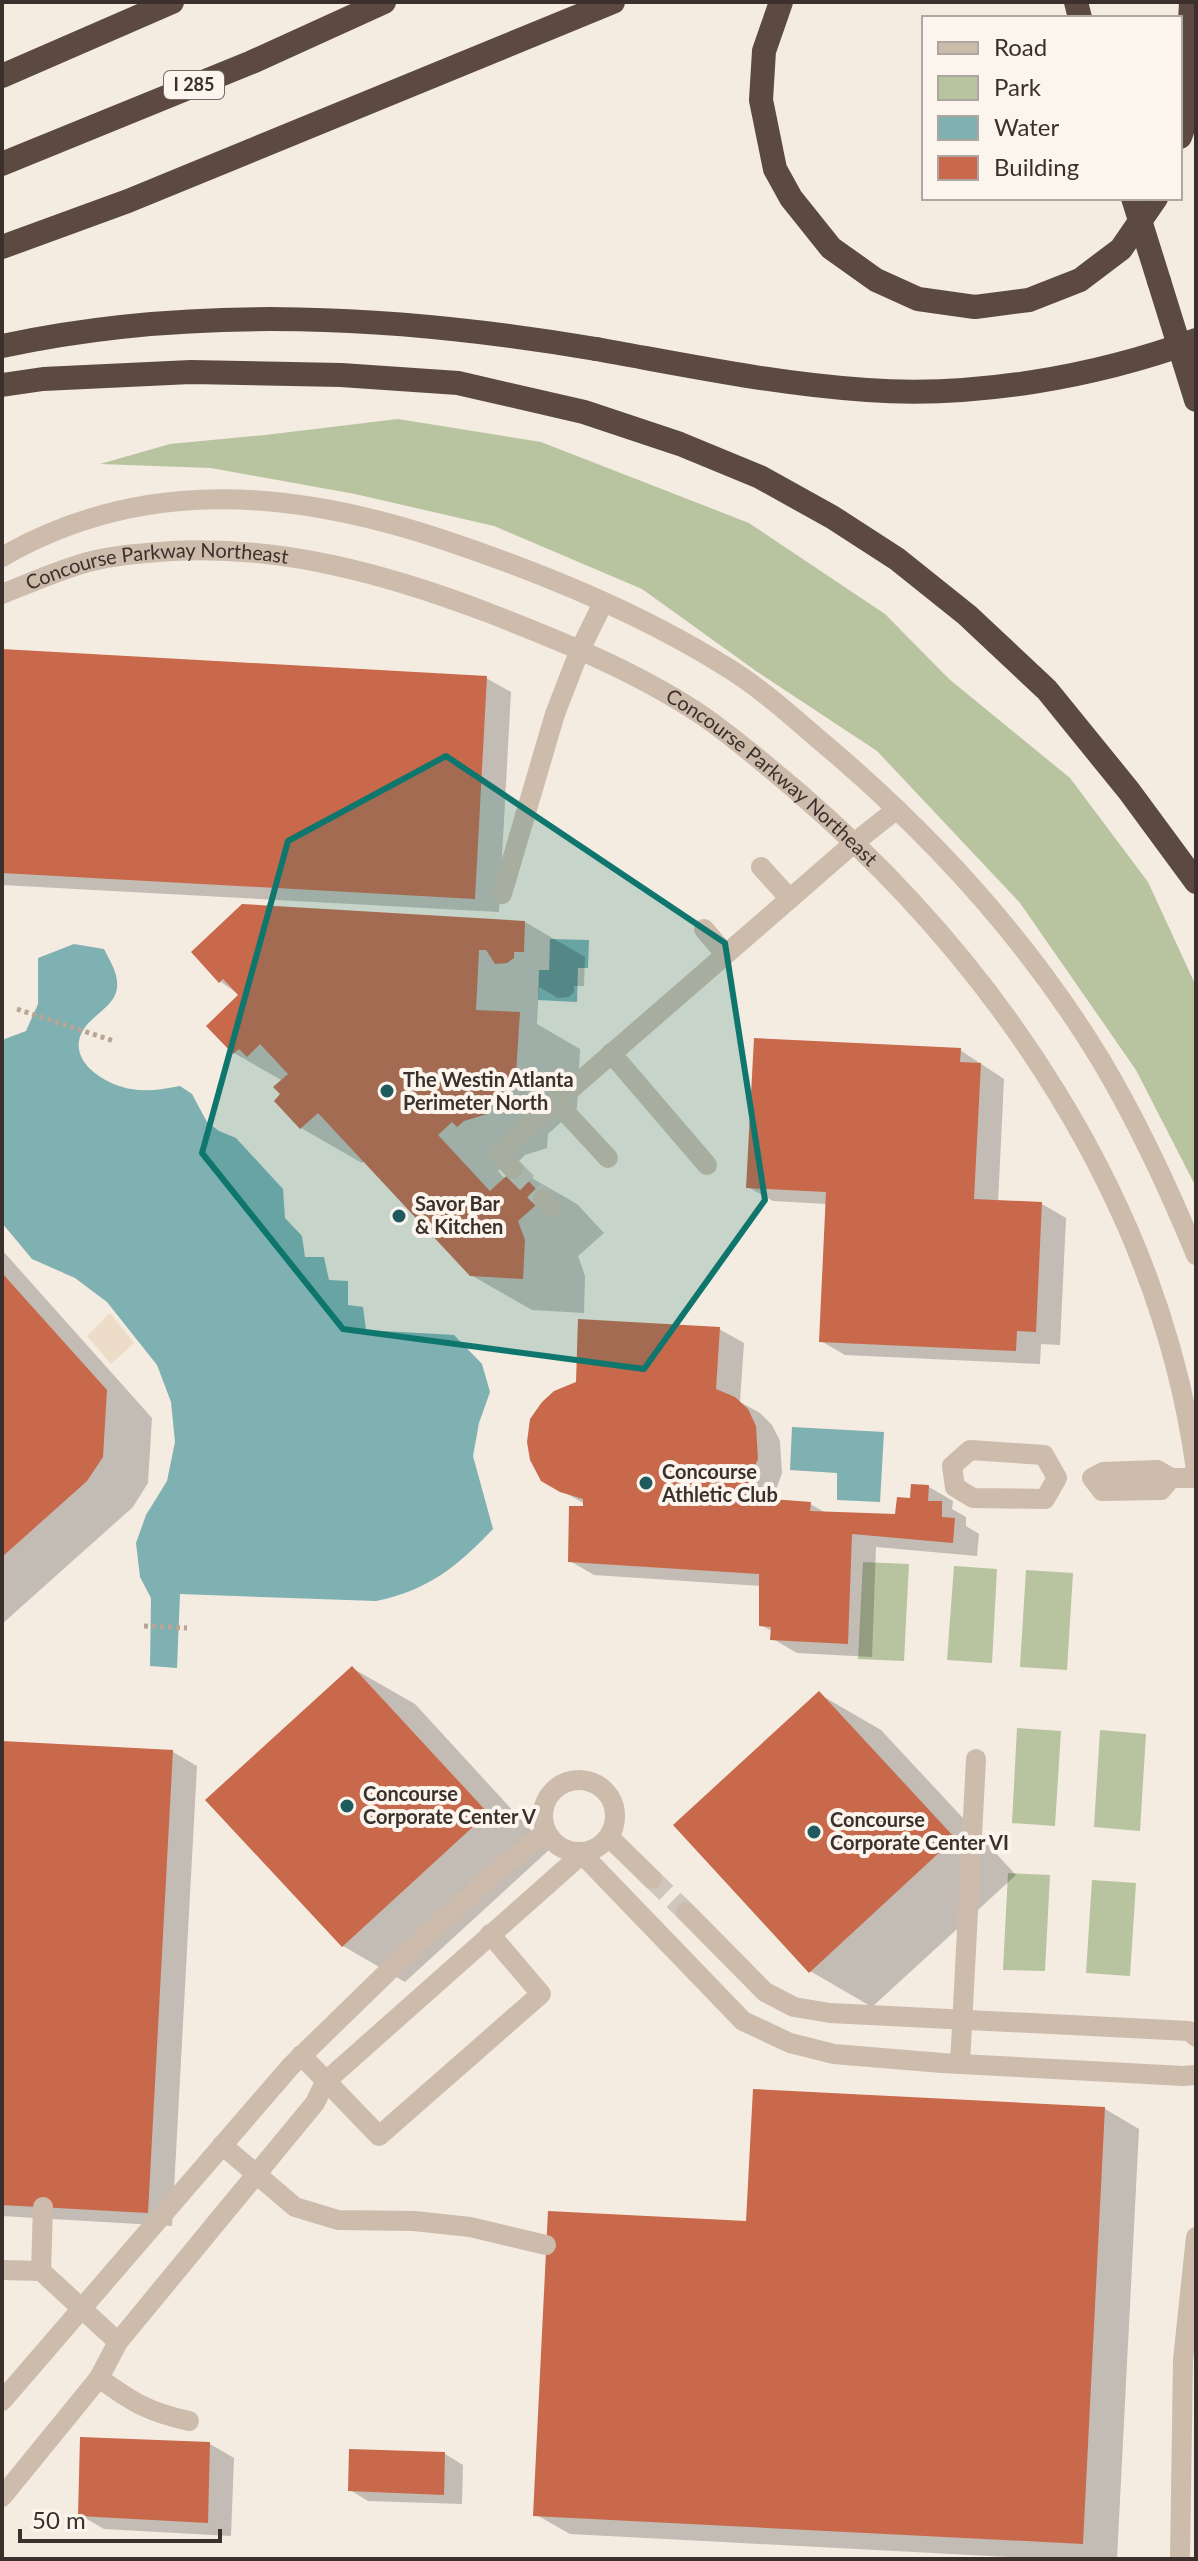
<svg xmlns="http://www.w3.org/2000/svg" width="1198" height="2561" viewBox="0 0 1198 2561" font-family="Lato,sans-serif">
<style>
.green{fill:#b8c4a0}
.plaza{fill:#ecdcc8}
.water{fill:#7fb0b2}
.shadow{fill:#0003}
.building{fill:#c8694b}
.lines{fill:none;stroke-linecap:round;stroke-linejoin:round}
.minor-tunnel{stroke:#cfc6bd;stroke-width:20;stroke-dasharray:20 10;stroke-linecap:butt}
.path{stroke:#b9a596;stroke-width:5;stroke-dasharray:4 4;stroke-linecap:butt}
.minor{stroke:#cdbbac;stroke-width:20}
.highway{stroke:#5c4a42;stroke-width:24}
.highway-bridge{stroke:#5c4a42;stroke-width:24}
.marked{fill:#0f766e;fill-opacity:0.2;stroke:#0f766e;stroke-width:6;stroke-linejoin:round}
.poi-dot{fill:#1f5a5e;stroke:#fbf5ee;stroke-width:3}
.labels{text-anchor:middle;stroke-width:8;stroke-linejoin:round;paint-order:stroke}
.shield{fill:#fbf5ee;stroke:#756b66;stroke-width:2}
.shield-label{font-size:18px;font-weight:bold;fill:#3b302b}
.street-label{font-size:20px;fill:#3b302b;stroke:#fbf5ee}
.poi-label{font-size:20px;font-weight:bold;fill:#3b302b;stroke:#fbf5ee;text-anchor:start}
</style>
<rect width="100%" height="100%" fill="#f4ebe1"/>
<path class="green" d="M398,419L541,442L749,523L885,614L949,679L1070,778L1148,882L1196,986V1187L1136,1070L1020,903L877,751L756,671L642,589L494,526L355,494L211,468L100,464L170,444L265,435Z
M863,1562L909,1564L904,1661L858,1659Z
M954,1566L997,1569L992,1663L947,1660Z
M1026,1570L1073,1573L1067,1670L1020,1667Z
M1017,1728L1061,1731L1055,1826L1012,1823Z
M1100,1730L1146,1734L1140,1831L1094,1827Z
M1008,1873L1050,1875L1045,1971L1003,1970Z
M1092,1880L1136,1883L1130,1976L1086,1973Z"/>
<path class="plaza" d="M110,1313L134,1343L111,1364L87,1336Z"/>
<path class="water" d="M550,939L589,940L588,968H578L577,1002L538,1000L539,970H549Z
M74,944L104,949C111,963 122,979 115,995C109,1009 89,1018 82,1032C67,1062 106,1085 131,1089C147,1092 164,1089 180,1086L192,1094L207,1122L219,1131L236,1138L283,1189L285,1218L302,1236L305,1257H324L329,1280L348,1281V1305L363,1307L366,1330L454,1335L482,1364L490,1392L479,1423L473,1456L493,1529C458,1566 427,1591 376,1601L180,1594L177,1668L150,1666L151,1598L140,1577L136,1543L146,1515L167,1481L175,1442L171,1402L157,1365L107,1302L75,1278L32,1259L2,1223V1040L26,1031L38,1004V958Z
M792,1427L884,1432L880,1502L837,1500V1473L790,1470Z"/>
<path class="shadow" d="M2,651L486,678L511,692L499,912L2,885Z
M525,922L585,957L584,986H574V992L569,997L558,998L539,987L537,1024L580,1049L577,1108L548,1134L547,1148L525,1155L519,1161L512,1157L498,1171L505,1179L516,1169L577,1204L604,1233L578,1256L585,1276L584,1313L532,1310L471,1275L365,1160L362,1163L301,1128L283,1094V1081L234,1053L241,996L221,982L193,952Z
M960,1050L1004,1079L998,1202L1042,1204L1066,1218L1060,1345L1041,1344L1040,1364L845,1355L821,1341L827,1204L773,1201L748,1187Z
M2,1250L152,1418L148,1483L133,1507L2,1624Z
M719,1329L744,1343L740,1402L760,1413L772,1425L780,1441L782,1473L772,1501L810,1504L826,1513L896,1516L912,1500L913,1486L929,1487L953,1501L952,1509L966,1517V1526L979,1534L977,1556L876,1547L872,1657L797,1653L773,1639V1632L761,1625V1586L594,1575L570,1561L585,1504L543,1480Z
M352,1668L415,1704L549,1850L405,1982L343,1946Z
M819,1694L881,1730L1016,1875L872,2007L810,1971Z
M2,1743L173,1752L197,1766L172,2226L2,2216Z
M1105,2109L1139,2129L1117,2559H1049L570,2534L535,2514L748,2223Z
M210,2444L234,2458L231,2536L104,2529L80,2515Z
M445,2454L463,2465L462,2504L368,2501L350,2490Z"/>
<path class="building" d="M2,649L487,676L475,899L2,873Z
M242,904L525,921L524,952H514V958L507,963L495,964L486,950H479L476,1010L520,1012L516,1073L488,1099L487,1114L464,1121L457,1127L452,1122L438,1135L490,1191L516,1167L544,1198L518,1221L525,1240L523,1279L470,1276L318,1113L300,1129L274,1101L280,1094L273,1087L288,1074L260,1044L247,1057L239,1049L233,1054L206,1026L238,995L223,979L219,983L191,952Z
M754,1038L961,1048L960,1062L981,1063L974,1199L1042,1202L1036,1332L1017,1331L1016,1351L819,1342L826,1192L746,1188Z
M2,1273L107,1390L103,1457L87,1481L2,1557Z
M578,1319L720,1327L716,1389L735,1397L748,1409L756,1426L758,1459L750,1477L746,1497L811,1502L810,1511L895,1514L897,1497L910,1498L911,1484L929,1485L928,1501H942V1517L955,1518L953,1543L852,1534L848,1644L770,1640L771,1627L759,1626V1574L568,1562L569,1506H583V1499L560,1492L541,1481L530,1460L527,1442L530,1419L542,1402L554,1391L576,1382Z
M352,1666L488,1813L342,1947L205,1800Z
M819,1691L955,1838L809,1973L673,1825Z
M2,1741L173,1750L148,2213L2,2205Z
M753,2089L1105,2107L1083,2544L533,2516L548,2211L746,2221Z
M80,2437L210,2442L208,2523L78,2516Z
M349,2449L445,2452L444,2495L348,2491Z"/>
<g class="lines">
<path class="minor-tunnel" d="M513,1169L543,1199
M652,1879L686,1912"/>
<path class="path" d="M17,1009L114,1041
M144,1626L187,1628"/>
<g class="minor">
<path d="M2,557C142,476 293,490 441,539C540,572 639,612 728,668C767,692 801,725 836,754C938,842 1032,946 1102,1062C1138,1123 1169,1189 1196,1255"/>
<path id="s1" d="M2,594C30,583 59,570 88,562C115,555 144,553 171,551C281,545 387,574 489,613C561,641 635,671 700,714C734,737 766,765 798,792C998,964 1160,1203 1196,1470"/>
<path d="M761,867L790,899"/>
<path d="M502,894L555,714L579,652L603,603"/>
<path d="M704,929L725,954"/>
<path d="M611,1053L707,1165"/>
<path d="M556,1102L854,843L897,809"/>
<path d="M513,1169L499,1154L556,1102L608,1158"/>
<path d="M543,1199L552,1208"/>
<path d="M970,1450L1044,1455L1057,1478L1045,1499L973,1498L955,1487L952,1466Z"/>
<path d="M1171,1478L1161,1490L1102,1491L1092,1478L1103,1472L1157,1470L1171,1478H1196"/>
<circle cx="579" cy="1816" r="36"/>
<path d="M610,1838L652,1879"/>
<path d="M686,1912L765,1992L794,2007L830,2013L1189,2031L1196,2037"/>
<path d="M301,2055L379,2136L541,1994L490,1934"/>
<path d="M960,2064L976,1759"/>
<path d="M222,2145L295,2207L338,2220L414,2221L470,2227L546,2245"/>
<path d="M2,2270L41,2271L118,2342"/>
<path d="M41,2271L43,2207"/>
<path d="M99,2378C132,2402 148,2412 189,2421"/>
<path d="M2,2401L290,2067L404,1956L496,1872L546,1832"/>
<path d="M2,2497L99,2378L118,2342L315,2103L325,2082L582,1854L743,2021L790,2043L834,2054L942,2063L1183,2076L1196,2075"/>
<path d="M1180,2559L1183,2360L1196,2237"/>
</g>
<path class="highway" d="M781,2L764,51L761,100L775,169L791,198L831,248L876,280L918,299L975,307L1029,300L1080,280L1121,249L1156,198
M1076,2L1080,18
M2,76L172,2
M1180,137L1185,123L1191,2
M2,164L252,62L384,2
M2,247L128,201L613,2
M1159,281L1196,400
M2,346C197,304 401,316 596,349
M2,385L43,379L191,372L341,375L458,383L584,412L680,444L760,477L832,517L897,559L967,615L1047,690L1129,791L1196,882"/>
<path class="highway-bridge" d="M1133,198L1159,281
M596,349C686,365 776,384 867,390C974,398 1095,377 1196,340"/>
</g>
<path class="marked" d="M446,756L725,943L765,1200L644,1369L343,1329L202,1153L288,841Z"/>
<g class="poi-dot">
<circle cx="387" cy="1091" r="8"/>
<circle cx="399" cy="1216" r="8"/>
<circle cx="646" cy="1483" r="8"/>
<circle cx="347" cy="1806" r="8"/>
<circle cx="814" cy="1832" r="8"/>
</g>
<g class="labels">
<rect class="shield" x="164" y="71" width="60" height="28" rx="6"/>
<g class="shield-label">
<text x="194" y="91">I 285</text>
</g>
<g class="street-label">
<text dy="7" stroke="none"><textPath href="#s1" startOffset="160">Concourse Parkway Northeast</textPath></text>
<text dy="7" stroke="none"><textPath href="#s1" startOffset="832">Concourse Parkway Northeast</textPath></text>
</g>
<g class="poi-label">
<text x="403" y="1087">The Westin Atlanta<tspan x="403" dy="23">Perimeter North</tspan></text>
<text x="415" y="1211">Savor Bar<tspan x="415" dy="23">&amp; Kitchen</tspan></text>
<text x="662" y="1479">Concourse<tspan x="662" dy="23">Athletic Club</tspan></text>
<text x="363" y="1801">Concourse<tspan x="363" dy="23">Corporate Center V</tspan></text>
<text x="830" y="1827">Concourse<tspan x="830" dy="23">Corporate Center VI</tspan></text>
</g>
</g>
<rect width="1198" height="2561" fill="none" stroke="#3b302b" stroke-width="8"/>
<rect x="922" y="16" width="260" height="184" fill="#fbf5ee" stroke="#aea6a0" stroke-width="2"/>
<rect x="938" y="42" width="40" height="12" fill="#cdbbac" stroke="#aea6a0" stroke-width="2"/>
<text x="994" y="56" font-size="24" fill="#3b302b">Road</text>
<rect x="938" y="76" width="40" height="24" fill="#b8c4a0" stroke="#aea6a0" stroke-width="2"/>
<text x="994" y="96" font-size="24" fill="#3b302b">Park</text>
<rect x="938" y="116" width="40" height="24" fill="#7fb0b2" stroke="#aea6a0" stroke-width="2"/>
<text x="994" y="136" font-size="24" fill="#3b302b">Water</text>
<rect x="938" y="156" width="40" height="24" fill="#c8694b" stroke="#aea6a0" stroke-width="2"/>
<text x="994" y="176" font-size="24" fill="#3b302b">Building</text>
<path d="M20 2529v12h200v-12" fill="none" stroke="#3b302b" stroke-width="4"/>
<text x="32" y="2529" font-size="24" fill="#3b302b" stroke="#fbf5ee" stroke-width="6" paint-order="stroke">50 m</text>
</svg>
